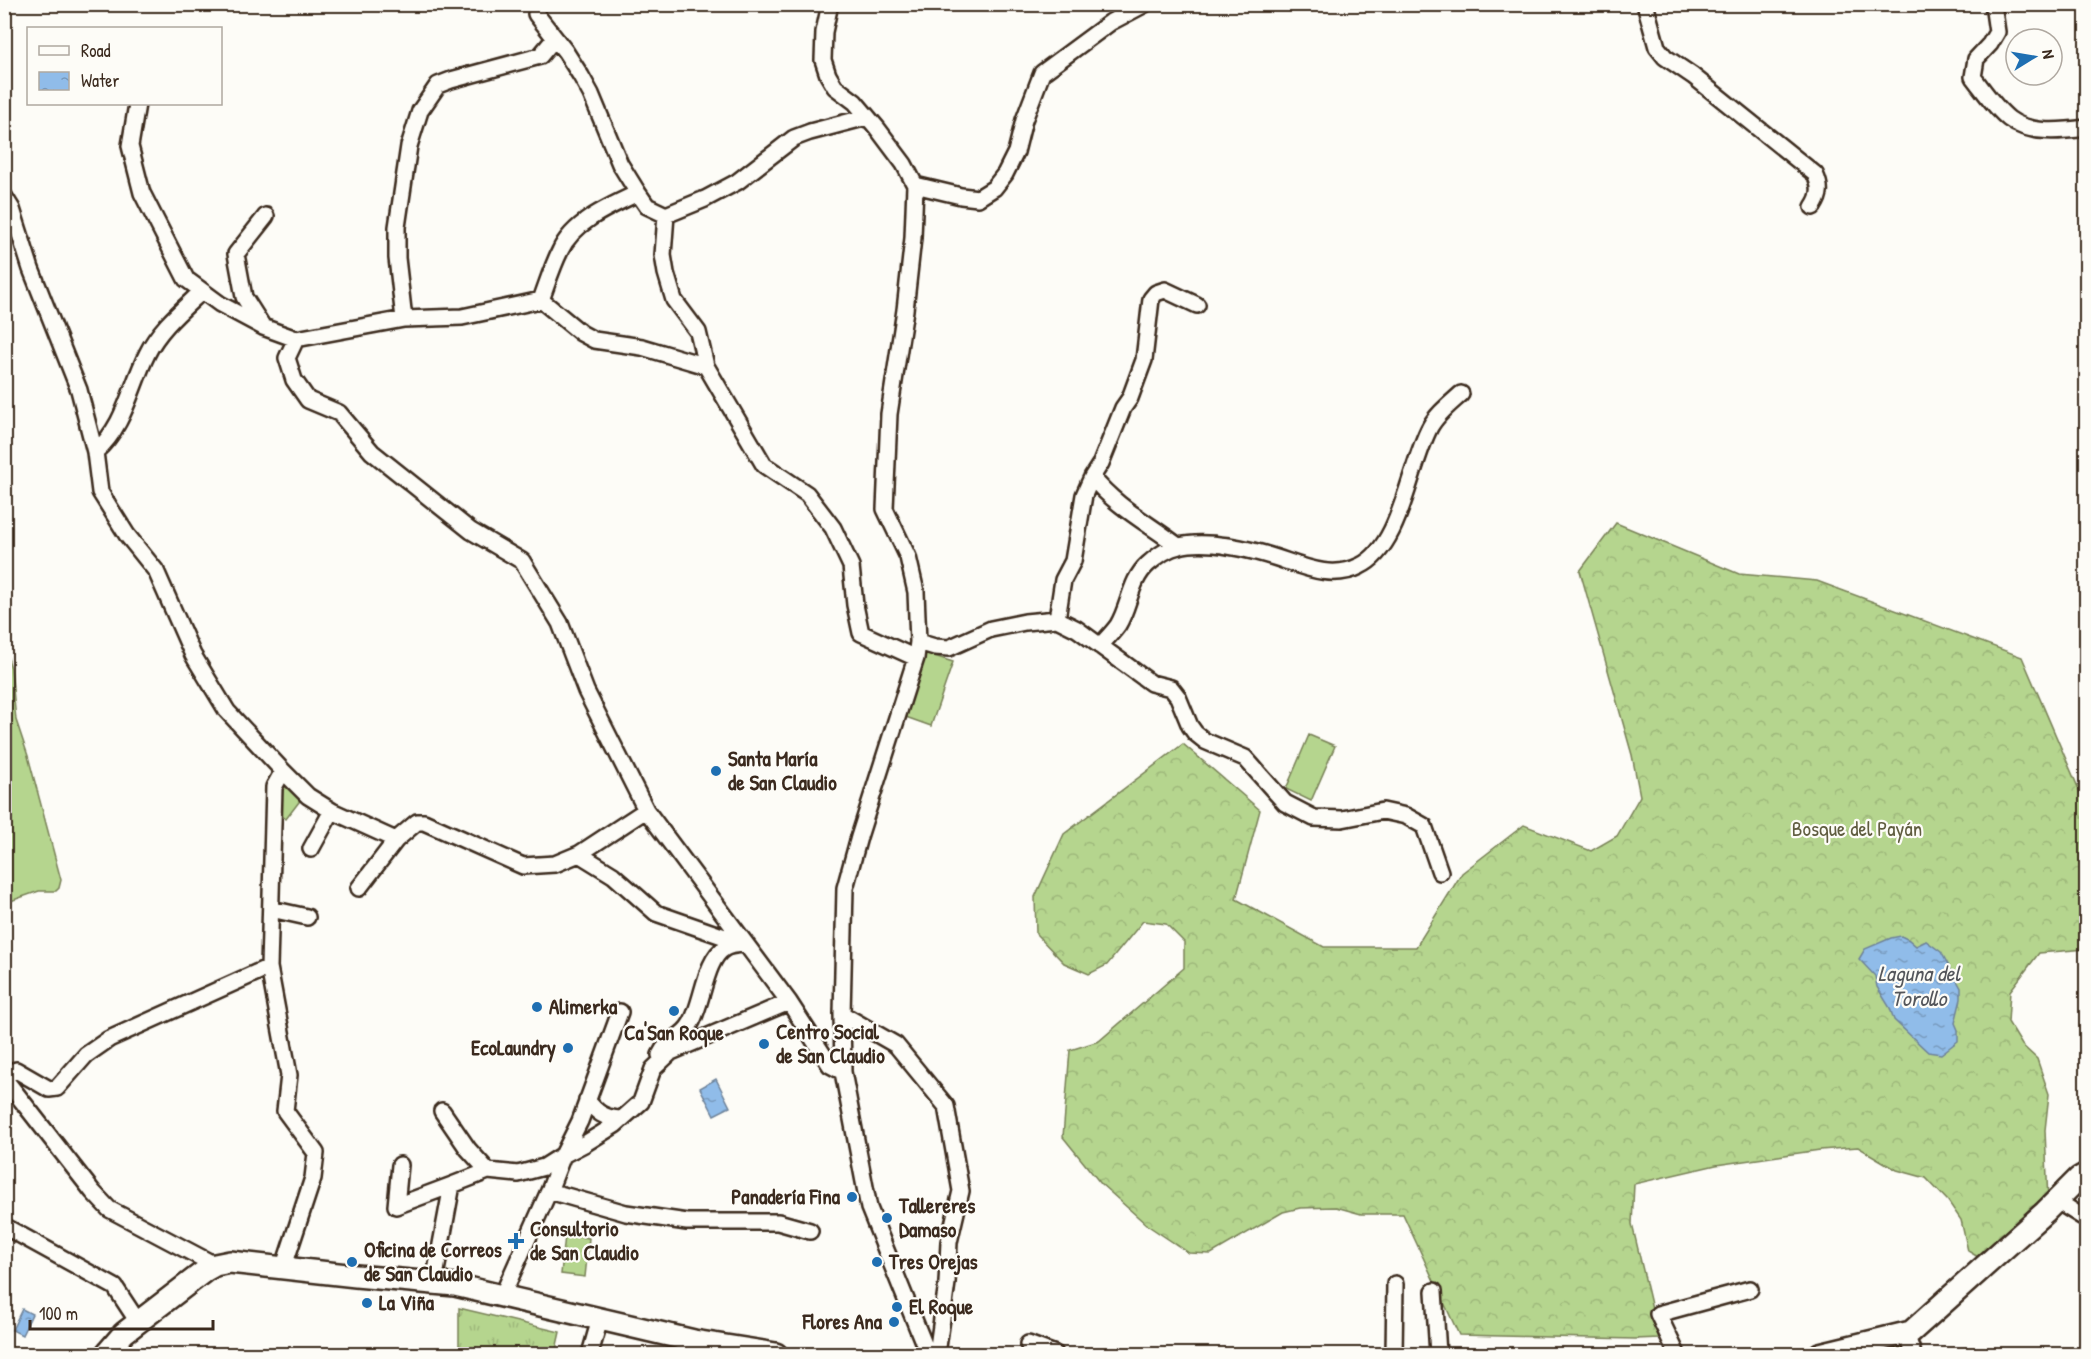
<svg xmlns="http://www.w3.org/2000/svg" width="2091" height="1359" viewBox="0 0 2091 1359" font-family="'Patrick Hand',sans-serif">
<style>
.grass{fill:#b5d58e;stroke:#788056;stroke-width:1.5}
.forest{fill:url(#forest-crowns);stroke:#788056;stroke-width:1.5}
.park{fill:url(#park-tufts);stroke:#788056;stroke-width:1.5}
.water{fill:url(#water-ripples);stroke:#6e8298;stroke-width:1.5}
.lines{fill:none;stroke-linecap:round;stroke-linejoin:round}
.street-casing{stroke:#3b2a1e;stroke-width:20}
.secondary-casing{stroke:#3b2a1e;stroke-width:26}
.street{stroke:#fdfcf7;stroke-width:15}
.secondary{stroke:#fdfcf7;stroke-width:21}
.poi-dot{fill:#1f6fb2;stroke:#fdfcf7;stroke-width:2}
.labels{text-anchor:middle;stroke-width:4.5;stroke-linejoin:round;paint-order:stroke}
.poi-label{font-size:21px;font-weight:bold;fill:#3b2a1e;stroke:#fdfcf7;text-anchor:start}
.park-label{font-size:21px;fill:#605d40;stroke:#fdfcf7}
.water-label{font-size:22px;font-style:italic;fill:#54565b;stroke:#fdfcf7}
</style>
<defs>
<pattern id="forest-crowns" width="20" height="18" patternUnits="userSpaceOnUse" patternTransform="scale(1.5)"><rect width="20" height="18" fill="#b5d58e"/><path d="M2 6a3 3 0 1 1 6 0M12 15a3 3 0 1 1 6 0" fill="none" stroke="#9db77a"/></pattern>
<pattern id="park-tufts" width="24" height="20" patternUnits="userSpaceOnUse" patternTransform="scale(1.5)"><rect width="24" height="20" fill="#b5d58e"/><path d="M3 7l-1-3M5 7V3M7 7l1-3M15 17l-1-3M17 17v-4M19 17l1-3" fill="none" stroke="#9db77a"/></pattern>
<pattern id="water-ripples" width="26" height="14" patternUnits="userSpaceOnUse" patternTransform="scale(1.5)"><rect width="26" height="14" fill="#90bce9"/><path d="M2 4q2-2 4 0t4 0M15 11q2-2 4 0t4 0" fill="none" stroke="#7799bc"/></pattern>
</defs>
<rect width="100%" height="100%" fill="#fdfcf7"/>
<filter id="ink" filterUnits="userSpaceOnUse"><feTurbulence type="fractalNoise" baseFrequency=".0167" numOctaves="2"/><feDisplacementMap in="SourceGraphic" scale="12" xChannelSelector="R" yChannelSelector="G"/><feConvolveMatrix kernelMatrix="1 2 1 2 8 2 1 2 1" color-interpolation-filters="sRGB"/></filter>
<g filter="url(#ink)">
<path class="grass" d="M4,646L11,668L16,720L28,756L61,880L59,888L56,891H39L5,903Z
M925,653L953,662L931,726L903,716Z
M1309,735L1335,746L1311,801L1286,789Z
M565,1235L589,1238L585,1277L561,1274Z"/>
<path class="forest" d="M1616,523L1739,574L1817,581L2022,657L2086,806V949L2039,953L2010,991L2008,1022L2022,1045L2037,1059L2049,1094L2045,1130L2048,1202L1983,1260L1968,1251L1961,1220L1948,1201L1926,1178L1897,1170L1858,1147L1820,1150L1716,1165L1634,1184L1632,1224L1659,1338L1635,1339L1459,1335L1403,1214H1361L1336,1207L1300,1208L1283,1212L1211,1254L1189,1253L1147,1225L1101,1184L1063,1137L1070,1050L1099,1041L1184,968V942L1166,924L1143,921L1107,965L1089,974L1064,963L1036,934L1035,897L1064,834L1183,744L1260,810L1236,899L1324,947H1416L1462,873L1524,825L1591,851L1617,836L1640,796L1632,755L1580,571Z
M1910,1343L1913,1354H1864Z"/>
<path class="park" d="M281,786H290L302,798L286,819L277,812Z
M459,1308L560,1332L555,1354H459Z"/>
<path class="water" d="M1901,936L1909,940L1916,946L1926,941L1941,952L1961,988V999L1955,1023L1958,1030V1041L1941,1054L1928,1052L1894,1020L1890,1008L1877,987L1875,976L1859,959L1865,949L1891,938Z
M716,1079L730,1107L714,1115L700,1088Z
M22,1309L32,1314L22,1335L12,1330Z"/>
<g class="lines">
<defs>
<path id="street" d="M830,4L824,32L823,60L828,75L835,87L855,102L877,128L904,164L915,185L913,238L905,310L889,414L885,509L908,557L916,592L918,642L916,658L859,837L845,888L842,1014L843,1072L869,1208L928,1354
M1645,4L1657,47L1665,57L1693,76L1815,174C1821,187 1821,195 1813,207
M1993,4L1997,32L1990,44L1976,59L1973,77C1984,91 1995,108 2009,119C2030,135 2063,131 2086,128
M536,14L565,51L581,76L591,94L620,164L638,193L647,206L666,215L663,255L666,273L674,300L698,332L706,366
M137,104L130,146L142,193L186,279L220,304L263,327
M915,185L961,196L978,198L994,188L1005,174L1016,152L1024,120L1042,73L1111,22L1145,4
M4,196L12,209L31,269L79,390L95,452L100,492L127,535L156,571L193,655L227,711L283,771
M666,215L705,199L737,182L794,138L810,132L867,117
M266,216L236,254L244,297L263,327L296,339
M541,300C547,284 552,267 560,251C573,222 610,206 638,193
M404,319L397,258V227L409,146L420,111L438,85L451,80L540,56L555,38
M95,452C125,426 130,388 147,354C159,329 182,310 202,291
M1092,477L1101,463L1123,408L1130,398L1144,360L1151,299L1156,293L1165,290L1197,305
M1057,619L1063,580L1073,561L1084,495L1092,477C1116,507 1148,523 1178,546
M918,642L935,647L949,648L991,629L1025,622L1057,619L1077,629L1151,683L1171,688L1178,697L1190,726L1195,733L1205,741L1245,758L1285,803L1314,818L1342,819L1383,811L1406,816L1424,826L1440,872
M1100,646C1106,639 1113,632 1118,625C1130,605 1130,580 1148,564C1156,557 1168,548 1179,546C1207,539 1250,549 1277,558C1304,567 1333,580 1360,566C1401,547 1409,466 1430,427C1437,414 1450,404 1461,394
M311,849L332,811
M579,854L646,810
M359,888L396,840
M271,909L307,917
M842,1014L896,1045L946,1106L961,1191L949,1242L947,1283L937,1354
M660,1055C669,1036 682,1040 691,1023C703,1003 705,959 725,948C730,945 738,945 744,944
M843,1072L830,1065L789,1002L646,810L586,691L560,623L522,561L471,531L372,452L339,413L308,400L294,380L287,358L296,339L404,319L462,317L541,300L581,333L594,340L642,347L706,366L764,465L807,494L833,528L851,566L855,605L861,633L916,658
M4,1074L16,1070L49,1089L57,1088L86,1055L109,1039L269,967
M4,1078L93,1192L109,1209L215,1265
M587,1100C597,1113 604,1118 620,1119
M442,1111L468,1149L488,1171L518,1174L544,1167L563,1155L586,1143L615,1125L641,1102L653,1069L671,1052L789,1002
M400,1165L396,1206L452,1185L434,1282
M452,1185L488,1171
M549,1191L626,1213L687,1222H778L810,1231
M2057,1201L2086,1219
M4,1226L115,1287L138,1322
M284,1266L313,1178L316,1153L285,1111L289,1075L269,967L274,787L283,771L308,796L332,811L396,840L417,822H424L523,866L555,864L579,854L613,875L656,913L745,944
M1434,1291L1438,1354
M503,1294L549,1191L563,1155L580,1121L620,1012
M1906,1333L1913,1354
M1028,1344L1055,1354
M590,1354L600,1319
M1394,1354L1395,1284
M1677,1354L1658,1314L1750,1289"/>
<path id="secondary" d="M106,1354L124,1333L206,1270L215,1265L230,1262L356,1276L455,1285L694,1341L776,1354
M1820,1354L1911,1332L2045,1212L2079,1178L2086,1174"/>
</defs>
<use href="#street" class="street-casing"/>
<use href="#secondary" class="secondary-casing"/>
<use href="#street" class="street"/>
<use href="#secondary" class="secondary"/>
</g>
</g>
<g class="poi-dot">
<circle cx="716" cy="771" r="6"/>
<circle cx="537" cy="1007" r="6"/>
<circle cx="674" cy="1011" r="6"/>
<circle cx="764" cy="1044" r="6"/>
<circle cx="568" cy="1048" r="6"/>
<circle cx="852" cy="1197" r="6"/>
<circle cx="887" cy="1218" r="6"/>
<path d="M513 1232h6v6h6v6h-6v6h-6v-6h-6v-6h6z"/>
<circle cx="352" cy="1262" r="6"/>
<circle cx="877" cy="1262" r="6"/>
<circle cx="367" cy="1303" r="6"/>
<circle cx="897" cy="1307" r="6"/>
<circle cx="894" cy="1322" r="6"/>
</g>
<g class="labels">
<g class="poi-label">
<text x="728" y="766">Santa María<tspan x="728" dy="24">de San Claudio</tspan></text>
<text x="549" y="1014">Alimerka</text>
<text x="776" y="1039">Centro Social<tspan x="776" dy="24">de San Claudio</tspan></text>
<text x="674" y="1040" text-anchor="middle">Ca'San Roque</text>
<text x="556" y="1055" text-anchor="end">EcoLaundry</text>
<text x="840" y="1204" text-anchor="end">Panadería Fina</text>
<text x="899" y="1213">Tallereres<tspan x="899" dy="24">Damaso</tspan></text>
<text x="530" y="1236">Consultorio<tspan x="530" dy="24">de San Claudio</tspan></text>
<text x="364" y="1257">Oficina de Correos<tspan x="364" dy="24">de San Claudio</tspan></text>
<text x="889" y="1269">Tres Orejas</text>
<text x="379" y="1310">La Viña</text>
<text x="909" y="1314">El Roque</text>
<text x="882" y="1329" text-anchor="end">Flores Ana</text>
</g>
<g class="park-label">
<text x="1857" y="836">Bosque del Payán</text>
</g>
<g class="water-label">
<text x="1919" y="981">Laguna del<tspan x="1919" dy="25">Torollo</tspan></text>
</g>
</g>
<rect width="2091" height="1359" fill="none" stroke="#fdfcf7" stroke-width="24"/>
<rect x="12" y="12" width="2067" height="1335" fill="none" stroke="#3b2a1e" stroke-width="2" filter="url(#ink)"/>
<rect x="27" y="27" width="195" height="78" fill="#fdfcf7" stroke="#afa8a0" stroke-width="1.5"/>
<rect x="39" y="46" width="30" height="9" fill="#fdfcf7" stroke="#afa8a0" stroke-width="1.5"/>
<text x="81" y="57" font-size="18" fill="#3b2a1e">Road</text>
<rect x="39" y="72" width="30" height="18" fill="url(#water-ripples)" stroke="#afa8a0" stroke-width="1.5"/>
<text x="81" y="87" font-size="18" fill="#3b2a1e">Water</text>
<g transform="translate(2034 57) rotate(79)"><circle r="28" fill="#fdfcf7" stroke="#afa8a0" stroke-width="1.5"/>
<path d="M0-4.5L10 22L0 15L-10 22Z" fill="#1f6fb2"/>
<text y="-9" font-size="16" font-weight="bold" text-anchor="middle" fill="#3b2a1e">N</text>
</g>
<path d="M30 1320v9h183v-9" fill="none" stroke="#3b2a1e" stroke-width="3"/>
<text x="39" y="1320" font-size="18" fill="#3b2a1e" stroke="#fdfcf7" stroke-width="4.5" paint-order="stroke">100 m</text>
</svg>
